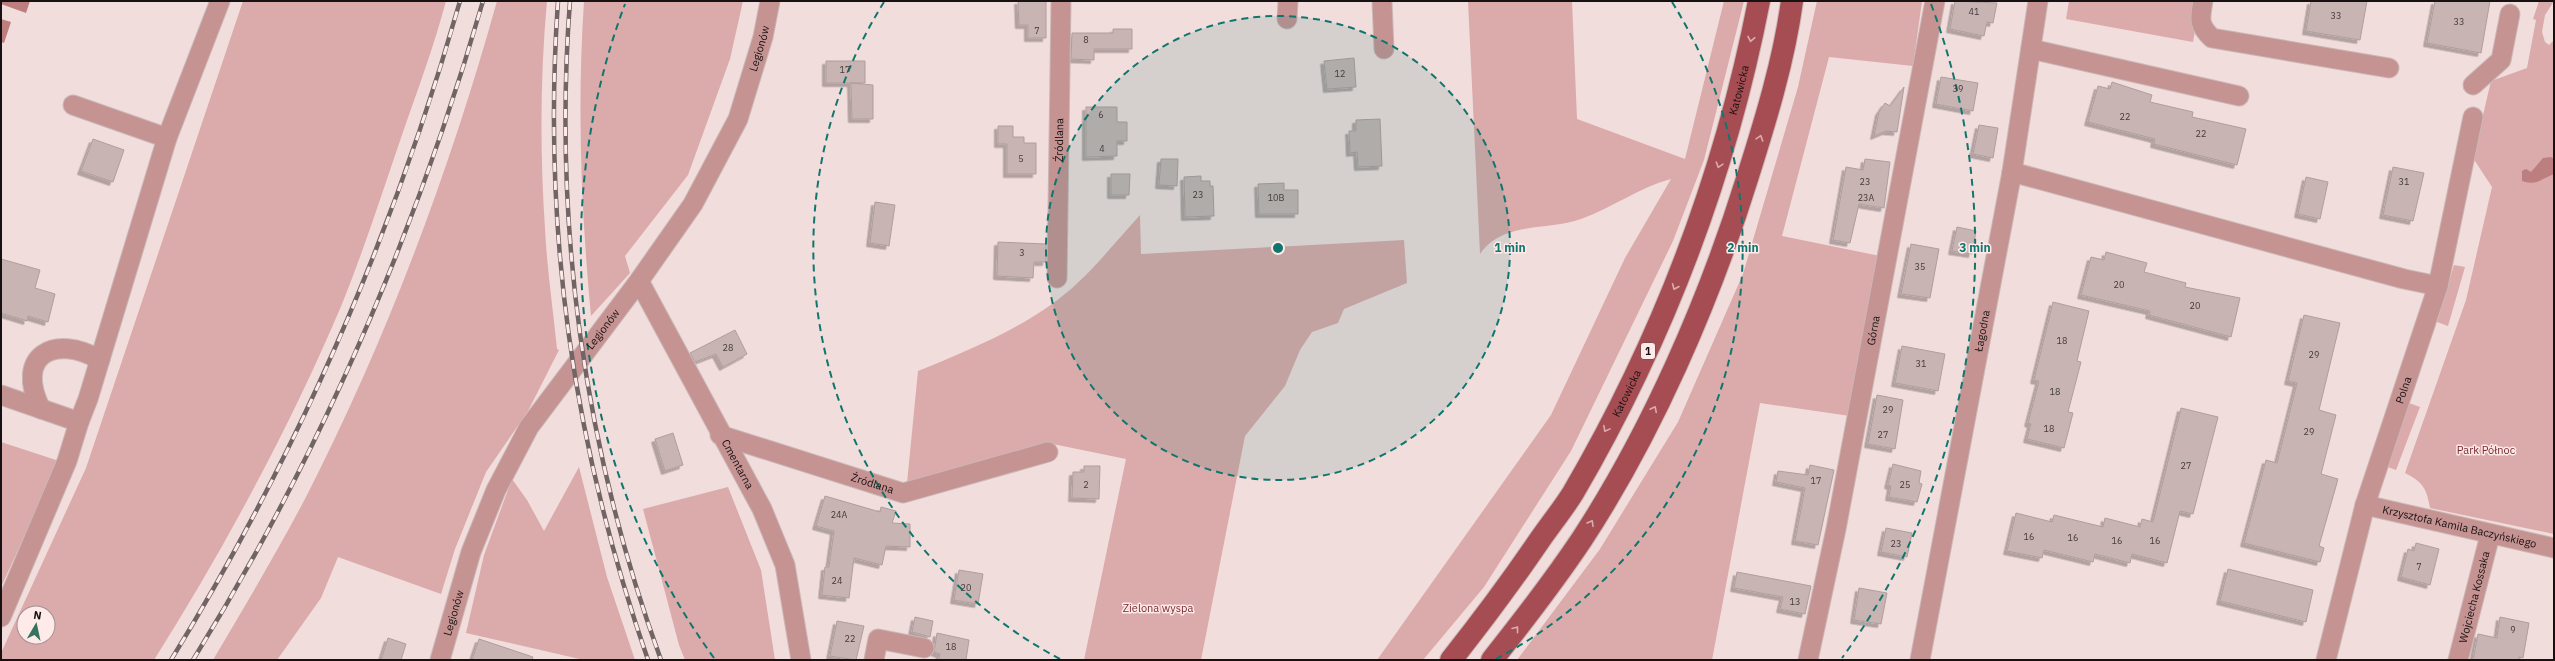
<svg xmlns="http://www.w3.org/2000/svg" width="2555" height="661" viewBox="0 0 2555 661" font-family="'IBM Plex Sans',sans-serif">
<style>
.green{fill:#dbaaaa;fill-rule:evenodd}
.water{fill:#bd7e7f}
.building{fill:#c7b4b3;stroke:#b09d9d;filter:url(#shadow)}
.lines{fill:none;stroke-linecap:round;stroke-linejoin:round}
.minor-casing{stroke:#cab8b7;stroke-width:21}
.major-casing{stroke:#cab8b7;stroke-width:24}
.minor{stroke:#c69393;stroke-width:19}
.major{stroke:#a64d53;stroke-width:22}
.rail-casing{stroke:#716464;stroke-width:4.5}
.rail{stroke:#feeae9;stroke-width:3;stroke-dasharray:9;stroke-linecap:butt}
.oneway{stroke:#dbabad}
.ring{fill:none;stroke:#0f766e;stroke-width:2;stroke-dasharray:7 5}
.labels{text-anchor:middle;stroke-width:3;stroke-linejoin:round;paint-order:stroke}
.number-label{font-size:9px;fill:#443a3a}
.shield{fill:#feeae9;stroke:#5d5252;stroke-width:1}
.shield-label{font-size:10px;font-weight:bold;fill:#181111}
.street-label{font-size:11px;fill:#181111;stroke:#feeae9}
.park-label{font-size:11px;fill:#74272e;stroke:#feeae9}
.centre{fill:#0f766e;stroke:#feeae9;stroke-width:2}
.ring-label{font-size:12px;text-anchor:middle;font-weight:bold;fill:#0f766e;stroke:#feeae9;stroke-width:3;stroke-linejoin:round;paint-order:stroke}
</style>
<defs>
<filter id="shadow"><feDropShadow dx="-3.5" dy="3.5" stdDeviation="0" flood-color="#0004"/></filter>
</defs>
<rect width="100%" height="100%" fill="#f1dddc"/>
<path class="green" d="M243,1H446C434,46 418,89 403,132C383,190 365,247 342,304C290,427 225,547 154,660H1V653L86,468ZM24,613H48V637H24Z
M497,1H547C540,76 540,153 545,229C547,269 553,309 557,349L559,350L528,411L486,472L455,549L441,594L338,557L321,598L277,660H213C245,606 277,552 306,497C386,341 450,170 497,1Z
M584,1H743L730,59L688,175L625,256L630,273L591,316C581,210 577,107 584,1Z
M1468,1H1572L1577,119L1685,159L1724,1H1744L1704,160L1673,241L1571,451L1484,587L1423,660H1377L1551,415L1625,258L1671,179C1640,187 1612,208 1581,219C1548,231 1502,221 1480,254Z
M1817,1H1922L1913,66L1829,57L1782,236L1880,256L1850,416L1760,403L1712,660H1517L1600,549L1678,422L1743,274L1798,87Z
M2069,1H2200L2193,42L2066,19Z
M2539,1H2554L2545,15L2542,32L2545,42L2549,45L2554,40V534L2430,508C2427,489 2423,482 2405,473L2466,300L2492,187L2473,158L2491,81L2527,68L2536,20L2533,19Z
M1140,215L1141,254L1404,240L1407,283L1344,309L1338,323L1312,332L1300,350L1285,386L1245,436L1201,660H1084L1126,459L1053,444L907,483L918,371C971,349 1027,327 1071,289C1096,267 1118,239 1140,215Z
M2454,265L2465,267L2448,326L2437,322Z
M2409,403L2420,407L2396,470L2385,466Z
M1,442L59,461L1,587Z
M579,467L607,577L635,660H584L466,633L484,555L512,479L527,500L544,531Z
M728,487L761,570L775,660H685L679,645L643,509Z"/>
<path class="water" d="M1,1H30L26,13L1,4Z
M1,19L11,22L4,43L1,42Z
M2551,157L2554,159V174C2541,179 2536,186 2522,181V171L2526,169L2531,172L2543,158Z"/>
<path class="building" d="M1018,1H1046V38H1028V25H1019Z
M1955,1L1997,3L1993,23L1987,22L1984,36L1950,29Z
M2311,1H2367L2360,40L2306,31Z
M2435,1H2490L2481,53L2427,43Z
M1113,29H1132V49H1094V60L1071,59L1072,33H1113Z
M1354,58L1356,87L1327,89L1324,61Z
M826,61H865V83H826Z
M1941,77L1978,83L1973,111L1936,104Z
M2112,82L2152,95L2150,102L2193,112L2192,117L2246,129L2237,165L2154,144L2155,139L2088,122L2098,86L2110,89Z
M851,83L873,85V119H852Z
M1904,87L1897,132L1886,131L1874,136L1879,112L1885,103L1890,106Z
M1086,107H1117V122H1127V141H1117V156L1086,157Z
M1380,119L1382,166L1358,167L1357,152L1350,153L1349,131H1356V120Z
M1979,125L1998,128L1993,158L1973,154Z
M998,126H1013V137H1024V143H1036V174H1007V144H998Z
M93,139L124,150L113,182L81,171Z
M1161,159H1178L1177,186L1159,185Z
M1865,159L1890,162L1884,208L1859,204L1850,243L1833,240L1846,167L1863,170Z
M2393,167L2424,173L2413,221L2383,215Z
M1111,174H1130L1129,195H1111Z
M1201,176V181H1210V186H1213L1214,216L1185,217L1184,177Z
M2306,177L2328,182L2320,219L2298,214Z
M1284,183V190H1298V214H1259L1258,184Z
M875,202L895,205L889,246L870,243Z
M1957,227L1976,231L1972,254L1952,251Z
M998,242L1046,244V262H1034L1033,278L997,276Z
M1911,244L1939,249L1930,298L1901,294Z
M2106,252L2147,263L2144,272L2186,283L2185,287L2240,298L2231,337L2149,315L2150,311L2081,295L2091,257L2104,260Z
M1,259L40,270L35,288L55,294L48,322L28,316L27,321L1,313Z
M2053,302L2089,311L2077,361L2081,362L2068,412L2073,413L2064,448L2027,439L2031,424L2028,423L2039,381L2034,380Z
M2304,315L2340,323L2319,410L2336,415L2321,474L2338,479L2319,546L2324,548L2320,562L2244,543L2266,460L2277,463L2297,383L2288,381Z
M735,330L747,354L723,367L716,354L695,362L690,353Z
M1902,346L1945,354L1938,391L1895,383Z
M1877,395L1903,400L1895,449L1868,444Z
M2181,408L2218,417L2193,514L2180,511L2167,563L2132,554L2130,563L2095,554L2093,562L2044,550L2042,558L2007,551L2016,513L2052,522L2054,515L2103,527L2105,518L2140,527L2142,519L2153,522Z
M673,433L683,465L665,471L655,439Z
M1893,464L1921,471L1919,483L1922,484L1917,502L1889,497L1891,486L1888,485Z
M1810,465L1834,470L1818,545L1795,541L1805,488L1776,482L1778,471L1808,475Z
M1084,466H1100L1099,499L1072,498L1073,472H1084Z
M825,496L880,512L881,507L896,511L892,523L910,524V547L886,546L882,565L854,558L849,598L822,595L825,567H829L834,531L816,526Z
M1886,528L1912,533L1907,557L1881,552Z
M2416,543L2439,549L2430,585L2401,577L2408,549L2414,551Z
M2228,569L2313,590L2306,622L2220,601Z
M959,570L983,574L978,604L954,600Z
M1737,572L1811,586L1805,614L1780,609L1783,597L1734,588Z
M1859,588L1887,593L1881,624L1854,620Z
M915,617L933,621L930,637L912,632Z
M2500,617L2529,623L2523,658L2519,657V660H2473L2478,634L2497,638Z
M837,621L864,626L856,660L830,656Z
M937,633L969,640L966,660H939L940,654L934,652Z
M388,638L406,644L401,660H381Z
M479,639L533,657L532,660H472Z"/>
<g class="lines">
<defs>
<g id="minor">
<path d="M1382,1L1384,49"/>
<path d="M2203,1C2200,19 2198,25 2212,38L2389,68"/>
<path d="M1287,19L1288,1"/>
<path d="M2031,49L2239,96"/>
<path d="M2473,85L2501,60L2510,14"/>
<path d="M73,105L167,138"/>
<path d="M2012,172L2404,279L2438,286"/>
<path id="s1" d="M1057,278L1061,1"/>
<path id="s2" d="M639,281L762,509L785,565L801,660"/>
<path d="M1,395L79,422L88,399L167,138L220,1"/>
<path d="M41,409C14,356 54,333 100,360"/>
<path id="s3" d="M720,435L903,493L1048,452"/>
<path id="s4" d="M2365,505L2554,548"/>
<path d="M1,617L67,461L79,422"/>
<path id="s5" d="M440,660L471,552L496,490L529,427L639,281L693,204L738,119L763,37L770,1"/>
<path d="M874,660L878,639L924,648"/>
<path id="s6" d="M1808,660L1836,529L1935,1"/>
<path id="s7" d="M1920,660L2012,172L2038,1"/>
<path id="s8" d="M2326,660L2365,505L2438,286L2473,117"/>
<path id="s9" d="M2458,660L2490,535"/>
</g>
<g id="major">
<path id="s10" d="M1451,660C1482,621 1511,582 1539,541C1550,525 1563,509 1573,493C1663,339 1725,176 1759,1"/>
<path d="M1492,660C1523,621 1554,581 1582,539C1652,432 1709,301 1747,179C1765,122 1784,61 1792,1"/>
</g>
</defs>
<use href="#minor" class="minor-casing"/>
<use href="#major" class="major-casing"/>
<use href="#minor" class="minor"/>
<use href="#major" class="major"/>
<defs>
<path id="rail" d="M558,1C542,230 573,444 648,660
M570,1C553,225 584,449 661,660
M171,660C299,452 393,236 460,1
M193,660C320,455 416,233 483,1"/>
</defs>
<use href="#rail" class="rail-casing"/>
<use href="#rail" class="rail"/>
</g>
<defs><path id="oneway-chevron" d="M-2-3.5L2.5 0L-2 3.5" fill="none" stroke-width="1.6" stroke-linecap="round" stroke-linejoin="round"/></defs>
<g class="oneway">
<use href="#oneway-chevron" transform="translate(1751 39) rotate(101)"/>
<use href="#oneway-chevron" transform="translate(1760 138) rotate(-72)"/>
<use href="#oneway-chevron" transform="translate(1719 165) rotate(108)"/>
<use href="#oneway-chevron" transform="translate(1675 287) rotate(113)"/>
<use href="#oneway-chevron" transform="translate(1654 409) rotate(-63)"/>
<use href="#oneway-chevron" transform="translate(1606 429) rotate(118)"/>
<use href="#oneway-chevron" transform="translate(1591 523) rotate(-60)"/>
<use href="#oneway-chevron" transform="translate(1516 629) rotate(-52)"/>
</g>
<circle cx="1278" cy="248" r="232" fill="#0f766e" fill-opacity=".12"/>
<g class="ring">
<circle cx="1278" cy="248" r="232"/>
<path d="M1060 659A465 465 0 0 1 884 2M1672 2A465 465 0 0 1 1496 659"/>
<path d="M714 658A697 697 0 0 1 625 4M1931 4A697 697 0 0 1 1842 658"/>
</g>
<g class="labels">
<g class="number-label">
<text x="1974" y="15">41</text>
<text x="2336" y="19">33</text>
<text x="2459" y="25">33</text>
<text x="1037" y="34">7</text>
<text x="1086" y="43">8</text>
<text x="845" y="73">17</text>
<text x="1340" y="77">12</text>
<text x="1958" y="92">39</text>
<text x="1101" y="118">6</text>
<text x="2125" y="120">22</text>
<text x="2201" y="137">22</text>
<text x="1102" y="152">4</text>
<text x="1021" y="162">5</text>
<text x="1865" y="185">23</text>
<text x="2404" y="185">31</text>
<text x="1198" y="198">23</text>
<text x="1276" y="201">10B</text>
<text x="1866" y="201">23A</text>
<text x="1022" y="256">3</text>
<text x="1920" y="270">35</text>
<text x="2119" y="288">20</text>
<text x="2195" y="309">20</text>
<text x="2062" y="344">18</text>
<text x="728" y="351">28</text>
<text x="2314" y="358">29</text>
<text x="1921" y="367">31</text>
<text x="2055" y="395">18</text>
<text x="1888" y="413">29</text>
<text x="2049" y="432">18</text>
<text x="2309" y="435">29</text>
<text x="1883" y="438">27</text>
<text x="2186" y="469">27</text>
<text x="1816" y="484">17</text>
<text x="1086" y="488">2</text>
<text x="1905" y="488">25</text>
<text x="839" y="518">24A</text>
<text x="2029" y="540">16</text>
<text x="2073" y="541">16</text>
<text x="2117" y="544">16</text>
<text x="2155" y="544">16</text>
<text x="1896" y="547">23</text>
<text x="2419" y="570">7</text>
<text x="837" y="584">24</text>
<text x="966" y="591">20</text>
<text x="1795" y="605">13</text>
<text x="2513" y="633">9</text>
<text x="850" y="642">22</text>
<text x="951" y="650">18</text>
</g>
<rect class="shield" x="1641" y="343" width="14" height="16" rx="3"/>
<g class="shield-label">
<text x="1648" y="355">1</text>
</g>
<g class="street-label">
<text dy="4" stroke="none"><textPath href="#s5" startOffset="697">Legionów</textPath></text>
<text dy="4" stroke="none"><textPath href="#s10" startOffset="644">Katowicka</textPath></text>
<text dy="4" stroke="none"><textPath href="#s1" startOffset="138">Źródlana</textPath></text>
<text dy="4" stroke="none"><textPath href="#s5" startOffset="373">Legionów</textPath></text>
<text dy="4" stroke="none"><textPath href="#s6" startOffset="336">Górna</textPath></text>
<text dy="4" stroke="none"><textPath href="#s7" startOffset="335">Łagodna</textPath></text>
<text dy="4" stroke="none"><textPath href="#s8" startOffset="281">Polna</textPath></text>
<text dy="4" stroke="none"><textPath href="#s10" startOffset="320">Katowicka</textPath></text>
<text dy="4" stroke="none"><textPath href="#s2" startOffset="208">Cmentarna</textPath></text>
<text dy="4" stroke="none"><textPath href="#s3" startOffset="160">Źródlana</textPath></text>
<text dy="4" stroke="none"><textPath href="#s4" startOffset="97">Krzysztofa Kamila Baczyńskiego</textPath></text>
<text dy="4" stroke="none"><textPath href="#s9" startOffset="65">Wojciecha Kossaka</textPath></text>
<text dy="4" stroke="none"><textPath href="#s5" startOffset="49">Legionów</textPath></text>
</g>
<g class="park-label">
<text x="2486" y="454">Park Północ</text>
<text x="1158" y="612">Zielona wyspa</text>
</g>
</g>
<circle cx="1278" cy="248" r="6" class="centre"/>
<g class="ring-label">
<text x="1510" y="252">1 min</text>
<text x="1743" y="252">2 min</text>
<text x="1975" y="252">3 min</text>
</g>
<rect width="2555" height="661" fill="none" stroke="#181111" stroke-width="4"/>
<g transform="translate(36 625) rotate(9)"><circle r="19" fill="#feeae9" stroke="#a29393"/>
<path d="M0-3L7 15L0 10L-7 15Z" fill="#36725d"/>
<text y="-6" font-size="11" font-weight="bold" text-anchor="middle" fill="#181111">N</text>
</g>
</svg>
